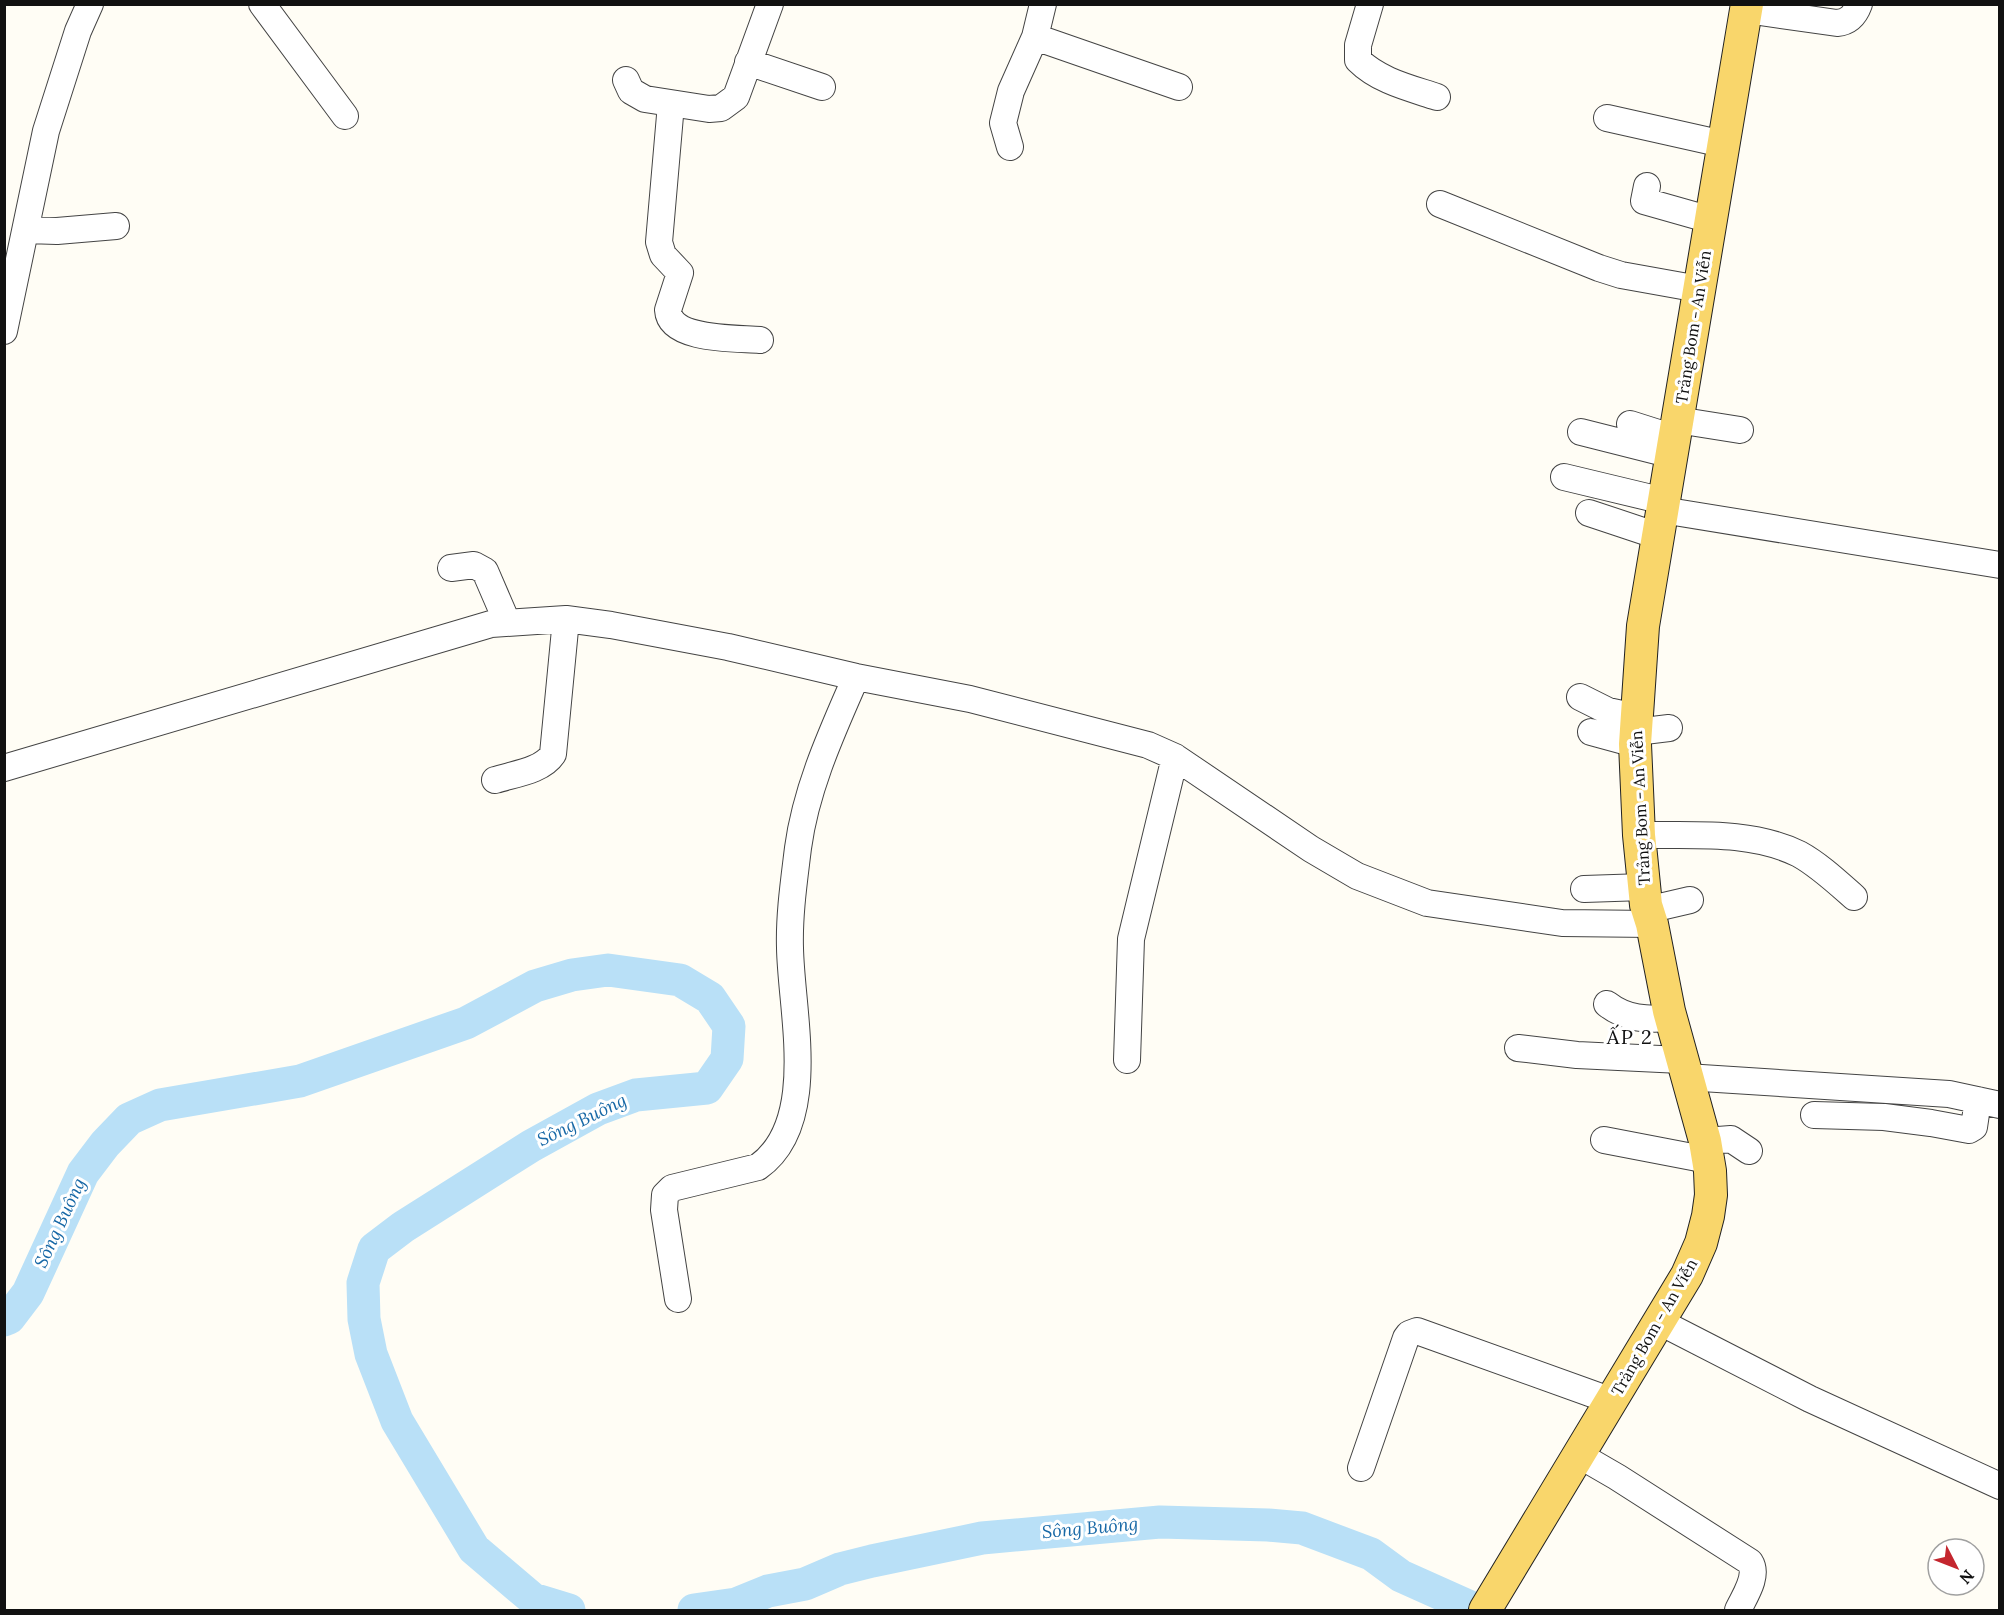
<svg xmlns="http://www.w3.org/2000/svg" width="2004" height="1615" viewBox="0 0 2004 1615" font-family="Lora,serif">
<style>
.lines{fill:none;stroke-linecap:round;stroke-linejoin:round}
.river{stroke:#b9e0f7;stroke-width:33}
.minor-casing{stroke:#444;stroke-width:28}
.major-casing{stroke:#222;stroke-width:34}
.minor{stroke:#fff;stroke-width:26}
.major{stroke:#f9d66b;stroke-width:32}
.labels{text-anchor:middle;stroke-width:6;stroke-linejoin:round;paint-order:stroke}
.street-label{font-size:16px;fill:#111;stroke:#fff}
.water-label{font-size:18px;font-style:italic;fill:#1768a6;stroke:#fff}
.quarter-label{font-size:20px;letter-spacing:1.5px;fill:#111;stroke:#fff}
</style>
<rect width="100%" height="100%" fill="#fffdf5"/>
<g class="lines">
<path class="river" d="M4,1320L9,1318L28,1293L83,1173L105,1144L129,1119L160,1105L300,1081L466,1023L535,986L572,975L608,970L680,980L710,998L729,1026L727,1059L707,1088L636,1095L598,1109L531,1146L403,1227L374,1249L363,1283L364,1319L371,1354L397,1421L474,1549L533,1599L569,1610
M694,1610L736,1604L768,1591L805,1584L840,1569L872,1561L982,1538L1160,1522L1268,1525L1302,1528L1371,1554L1401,1576L1477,1610"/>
<defs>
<path id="minor" d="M262,4L345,116
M1370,4L1358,45V60C1379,81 1410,88 1437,97
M1746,10L1837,23C1849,22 1855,15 1859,4
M1035,37L1179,87
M748,62L822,87
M626,80L631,91L645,99L709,109L721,108L736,97L770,4
M671,104L659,242L663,255L680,273L668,310C670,341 737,338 760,340
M1607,118L1723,144
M1010,147L1003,123L1011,91L1035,37L1043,4
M1647,186L1644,201L1711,220
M1440,204L1599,268L1621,275L1699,289
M26,230L57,231L116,226
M4,331L46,131L78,31L90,4
M1677,420L1740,430
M1630,424L1674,438
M1581,432L1672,455
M1564,477L1664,501
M1662,510L2000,565
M1589,513L1658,536
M451,568L474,565L485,571L507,622
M1580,697L1608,711L1636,717
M1591,732L1635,744
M1636,732L1669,728
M4,768L491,624L566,619L611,625L728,647L856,677L970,699L1148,745L1175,757L1311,849L1357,876L1427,903L1562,923L1652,924
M495,780C514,774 542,771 553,754L566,619
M1639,835C1692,836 1750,830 1799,854C1819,865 1837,882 1854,897
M1584,889L1644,887
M1647,910L1690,900
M1607,1004C1626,1019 1647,1020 1670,1018
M1518,1048L1577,1055L1681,1060
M1127,1060L1131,939L1175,757
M1686,1077L1949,1094L2000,1105
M1814,1115L1884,1117L1931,1123L1969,1130L1974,1127L1978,1100
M1604,1140L1708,1160
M1705,1141L1731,1139L1749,1151
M678,1299L664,1210L665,1195L672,1188L758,1167C820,1123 791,1012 790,948C789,915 794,881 798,848C806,788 832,732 856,677
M1660,1322L1810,1399L2000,1486
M1579,1455L1617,1477L1750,1562C1759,1576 1744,1597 1738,1610
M1361,1468L1406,1338L1409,1334L1417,1331L1612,1401"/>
<path id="major" d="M1485,1610L1687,1275L1701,1243L1708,1216L1711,1195L1710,1171L1705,1141L1669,1011L1652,924L1646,905L1639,835L1635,744L1643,626L1747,4"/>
</defs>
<use href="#minor" class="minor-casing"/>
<use href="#major" class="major-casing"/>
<use href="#minor" class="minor"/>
<use href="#major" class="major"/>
</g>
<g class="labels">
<g class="street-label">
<text transform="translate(1693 327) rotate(-81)" y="6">Trảng Bom - An Viễn</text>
<text transform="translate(1640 808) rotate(-93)" y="6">Trảng Bom - An Viễn</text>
<text transform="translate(1654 1327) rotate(-60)" y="6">Trảng Bom - An Viễn</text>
</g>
<g class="water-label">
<text transform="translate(582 1120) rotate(-26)" y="6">Sông Buông</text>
<text transform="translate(60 1223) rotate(-65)" y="6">Sông Buông</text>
<text transform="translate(1090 1528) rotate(-5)" y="6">Sông Buông</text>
</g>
<g class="quarter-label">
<text x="1630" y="1044">ẤP 2</text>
</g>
</g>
<rect width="2004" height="1615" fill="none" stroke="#111111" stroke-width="12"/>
<g transform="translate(1956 1567) rotate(132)"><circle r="28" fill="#ffffff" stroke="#a0a0a0" stroke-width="1.5"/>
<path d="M0-4.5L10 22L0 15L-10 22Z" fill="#c4262e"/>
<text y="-9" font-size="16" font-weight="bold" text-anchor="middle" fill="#111111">N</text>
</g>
</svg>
